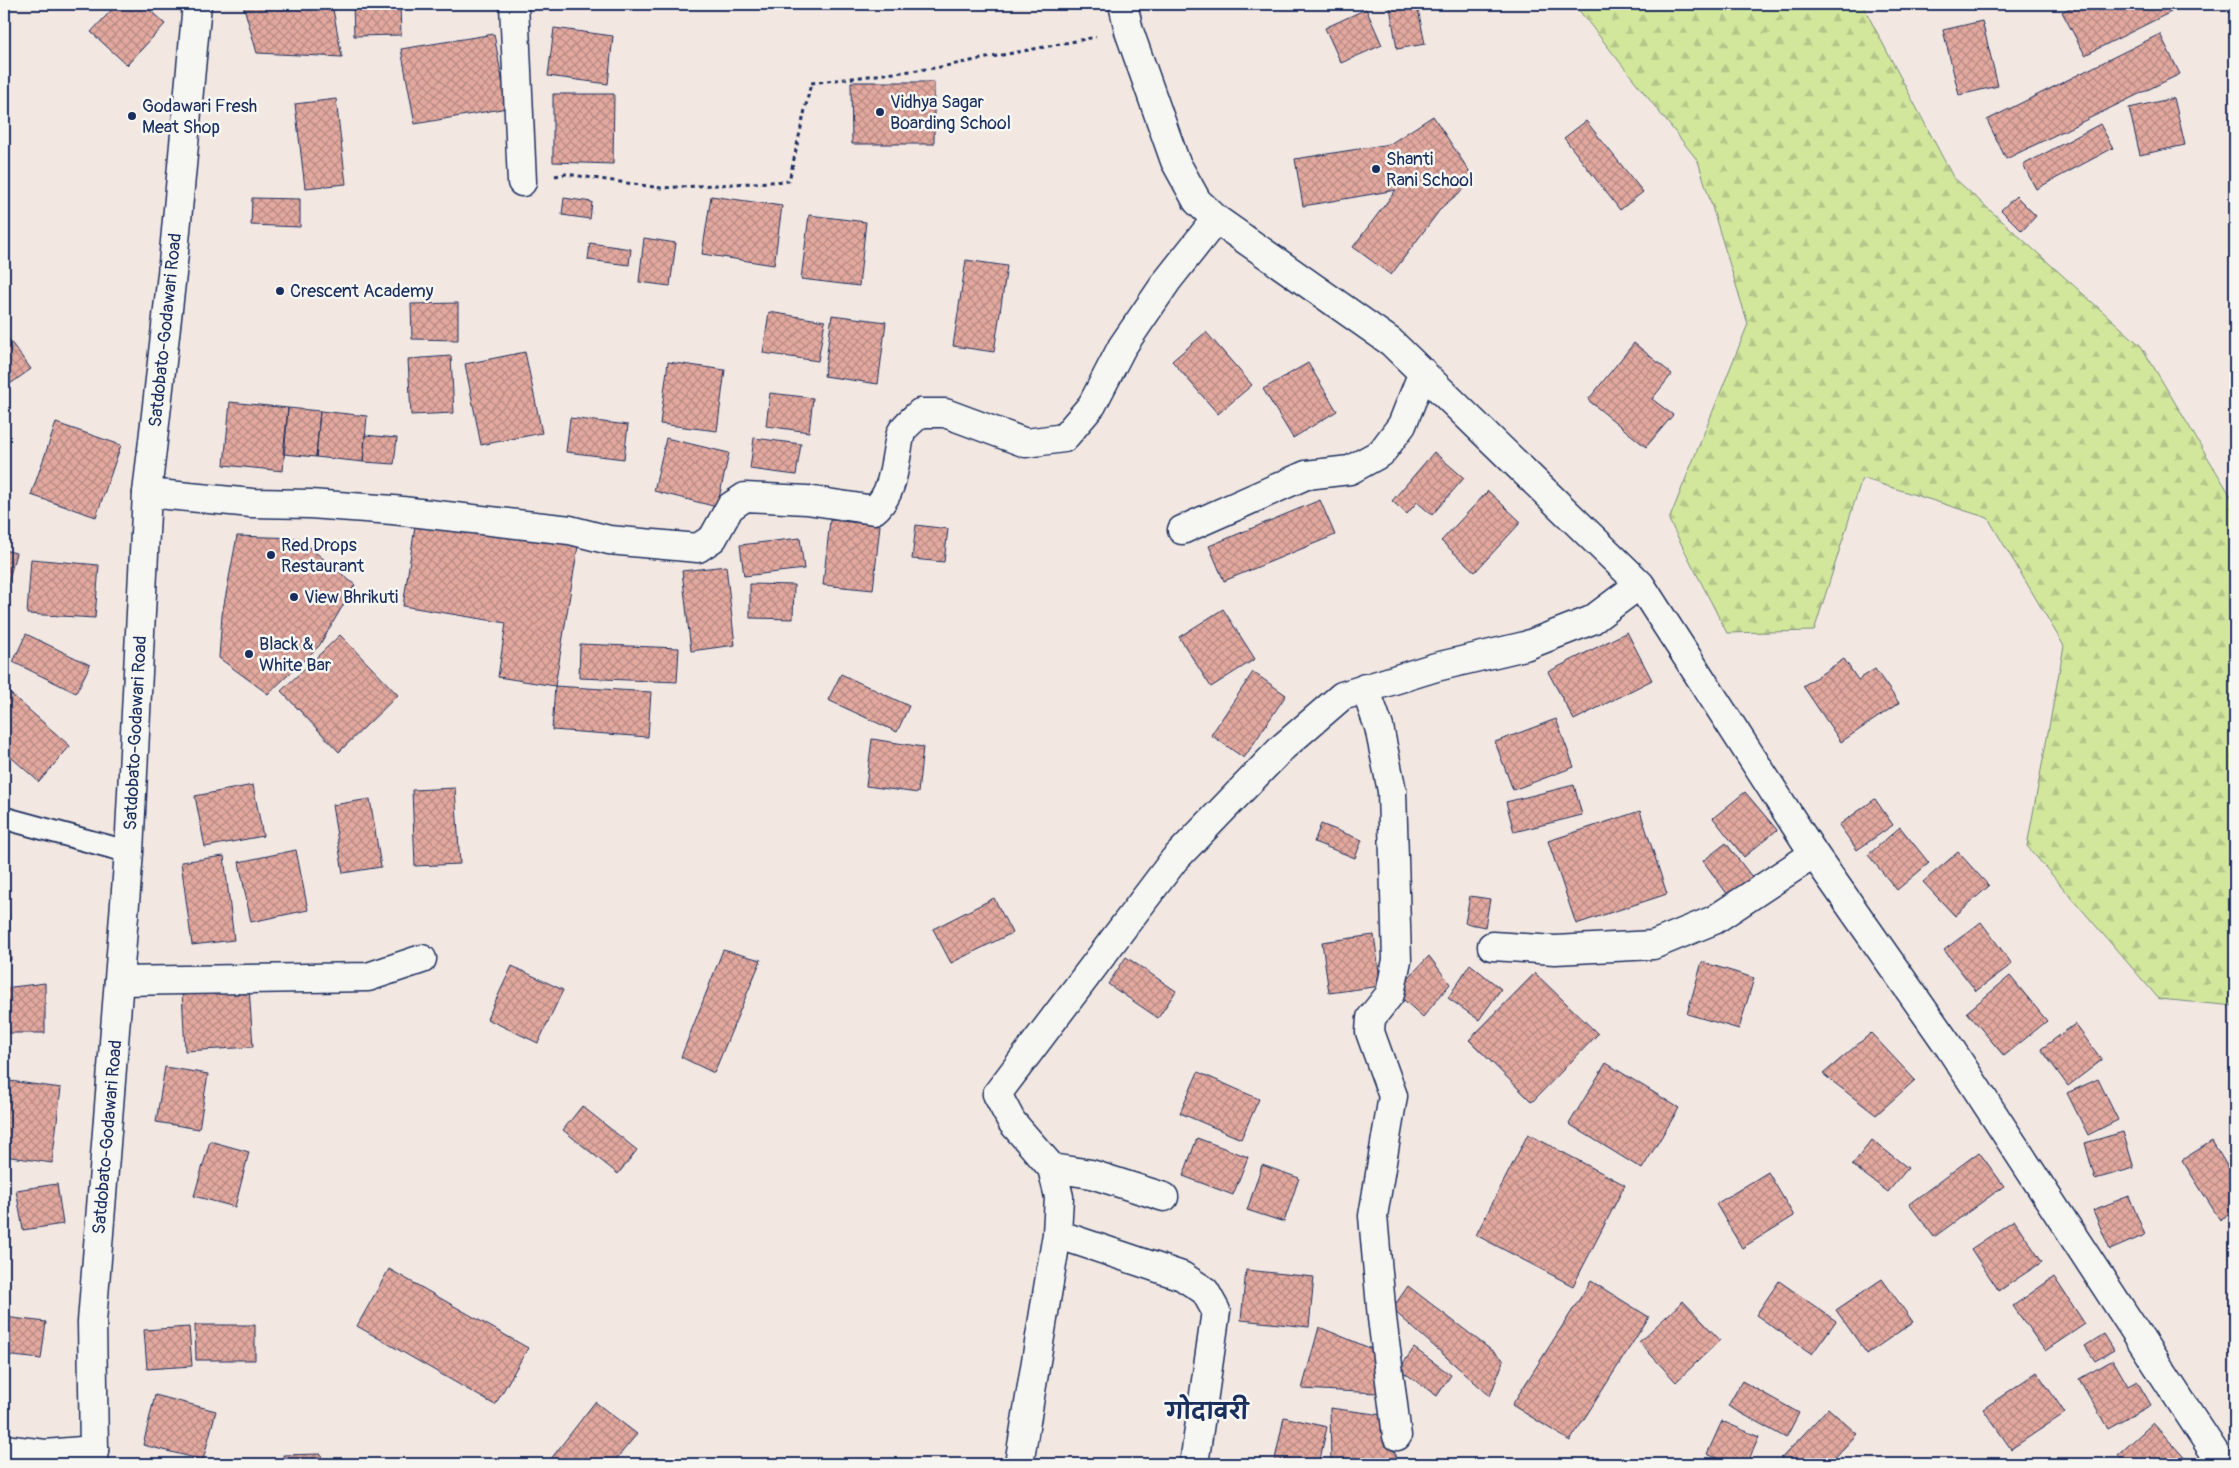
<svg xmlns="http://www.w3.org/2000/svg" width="2239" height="1468" viewBox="0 0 2239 1468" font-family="Pangolin,'Playpen Sans Deva',sans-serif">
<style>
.forest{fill:url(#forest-firs);stroke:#768b7d}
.building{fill:url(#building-cross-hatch);stroke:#1b2f5e}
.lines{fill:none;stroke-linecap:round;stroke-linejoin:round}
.lane-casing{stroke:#1b2f5e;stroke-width:25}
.street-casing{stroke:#1b2f5e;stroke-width:31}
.secondary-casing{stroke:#1b2f5e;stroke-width:31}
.path{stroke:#1b2f5e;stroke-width:3;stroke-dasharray:4 4;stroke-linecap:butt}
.lane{stroke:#f6f6f2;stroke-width:21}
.street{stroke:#f6f6f2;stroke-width:28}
.secondary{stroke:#f6f6f2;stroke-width:28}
.poi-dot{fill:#1b2f5e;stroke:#f6f6f2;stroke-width:2}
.labels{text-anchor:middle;stroke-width:5;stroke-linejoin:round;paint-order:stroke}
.poi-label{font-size:18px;fill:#1b2f5e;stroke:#f6f6f2;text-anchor:start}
.street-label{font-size:18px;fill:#1b2f5e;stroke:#f6f6f2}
.district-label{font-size:22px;font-weight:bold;fill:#1b2f5e;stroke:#f6f6f2}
</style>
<defs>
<pattern id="forest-firs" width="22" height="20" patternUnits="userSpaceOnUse" patternTransform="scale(1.25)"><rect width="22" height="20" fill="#d2e79c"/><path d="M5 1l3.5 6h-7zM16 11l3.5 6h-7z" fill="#b4c689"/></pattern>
<pattern id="building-cross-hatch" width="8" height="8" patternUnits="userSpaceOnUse" patternTransform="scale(1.25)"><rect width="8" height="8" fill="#e3a99f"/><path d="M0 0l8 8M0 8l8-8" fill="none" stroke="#b78a85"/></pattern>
</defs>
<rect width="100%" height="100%" fill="#f2e7e1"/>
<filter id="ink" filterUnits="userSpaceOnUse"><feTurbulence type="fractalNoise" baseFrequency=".02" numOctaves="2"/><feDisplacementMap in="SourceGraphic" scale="10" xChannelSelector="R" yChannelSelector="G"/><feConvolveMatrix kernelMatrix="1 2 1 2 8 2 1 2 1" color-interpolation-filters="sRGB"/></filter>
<g filter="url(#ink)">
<path class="forest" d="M1574,4H1862L1953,177L2141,346L2235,503V1006L2159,999L2027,846L2064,646L1988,518L1862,478L1814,631L1727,633L1669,520L1748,324L1698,161Z"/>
<path class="building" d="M117,4H143L165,24L127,65L91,32Z
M243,4H332L342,57L257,53Z
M353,4H400L401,35L354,36Z
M1408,4H1417L1425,44L1397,49L1390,7Z
M2078,4H2167L2171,12L2085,55L2062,12Z
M1366,9L1382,45L1341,63L1325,28Z
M1982,21L1998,86L1959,95L1943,30Z
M554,28L613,36L608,84L548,76Z
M494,34L507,108L415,124L401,49Z
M2160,34L2180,74L2006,159L1987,120Z
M851,82H934V144H852Z
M553,94H614L613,164L553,162Z
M2174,98L2185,145L2140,155L2129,108Z
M336,99L346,184L305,188L295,104Z
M1433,116L1475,180L1442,207L1391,275L1353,247L1396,190L1303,206L1295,159L1390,144Z
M1586,121L1643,192L1620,210L1564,138Z
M2100,124L2113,148L2036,189L2023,165Z
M711,196L782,206L774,265L702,254Z
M2016,196L2036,216L2022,231L2001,210Z
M252,198L300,199V227L251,225Z
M564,198L592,202L590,219L562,215Z
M809,215L866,222L859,286L801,279Z
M644,238L676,243L670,286L639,282Z
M590,243L631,249L629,265L588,260Z
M966,260L1007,266L994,352L953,346Z
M458,303V340L412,339L411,304Z
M769,312L825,321L818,361L763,353Z
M832,315L886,322L878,384L824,376Z
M1206,332L1252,385L1218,414L1172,361Z
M4,333L31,369L10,384L4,376Z
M1634,343L1672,374L1652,399L1673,415L1646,447L1588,400Z
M525,352L542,433L481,445L465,364Z
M451,356L454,413L411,415L408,359Z
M668,362L725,370L717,431L660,424Z
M1308,363L1337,411L1293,438L1263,389Z
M770,393L813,398L809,432L766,426Z
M230,402L288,408L283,471L224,465Z
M288,408L320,411L316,457L283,454Z
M320,411L367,416L363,462L316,457Z
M570,418L628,425L624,459L566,452Z
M56,423L121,445L96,517L31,495Z
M365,435L397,438L394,464L363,462Z
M666,438L729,453L717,507L654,491Z
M754,438L801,444L796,475L750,469Z
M1434,452L1464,478L1432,515L1417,502L1407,514L1392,501Z
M1488,491L1521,522L1475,572L1441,541Z
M1320,500L1335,535L1224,581L1209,546Z
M416,520L578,546L555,686L498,677L506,623L403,606Z
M830,520L880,525L873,590L823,585Z
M916,525L948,529L944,562L912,559Z
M237,536L298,538L355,585L319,646L268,694L219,658L222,615Z
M800,538L804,569L744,576L740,545Z
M4,550L16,553L7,587L4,586Z
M31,559L99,565L95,618L27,614Z
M726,566L735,645L691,651L682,571Z
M750,584L794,585L793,619L750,618Z
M1223,609L1255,659L1211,687L1179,637Z
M1627,632L1652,680L1574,720L1548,672Z
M26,634L90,665L76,693L13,662Z
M340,635L398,695L339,752L281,691Z
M580,644L679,648L677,682L579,678Z
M1844,659L1858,680L1875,669L1899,703L1841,742L1803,686Z
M1253,672L1286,695L1244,758L1211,735Z
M841,674L909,706L897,732L828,700Z
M555,686L651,692L648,737L552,730Z
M4,688L70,746L39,782L4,751Z
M1556,719L1574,767L1513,790L1495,742Z
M872,739L923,747L918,793L866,786Z
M253,785L263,836L205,847L195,796Z
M1574,785L1582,815L1514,832L1506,802Z
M455,788L460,864L415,866L412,790Z
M1745,792L1777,830L1744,857L1713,818Z
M370,799L381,867L343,873L332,805Z
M1875,799L1893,825L1857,850L1839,825Z
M1640,811L1667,894L1576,924L1548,841Z
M1321,824L1362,840L1355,858L1314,842Z
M1900,827L1929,863L1897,890L1868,855Z
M1726,843L1755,881L1731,899L1703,861Z
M296,850L308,910L251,922L239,862Z
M1958,852L1989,886L1955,916L1923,882Z
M224,856L234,940L192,945L181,862Z
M1470,896L1490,899L1485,927L1465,923Z
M994,898L1012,933L951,963L933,929Z
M8,901L11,960L4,961V902Z
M1981,922L2012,964L1976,991L1944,950Z
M1374,935L1381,986L1329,993L1322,942Z
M723,950L761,960L714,1073L681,1057Z
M1429,956L1450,984L1423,1017L1395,992Z
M1126,957L1176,991L1158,1018L1108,984Z
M1702,962L1754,978L1739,1029L1687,1014Z
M1470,964L1501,989L1479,1020L1448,998Z
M512,966L563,990L538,1043L487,1019Z
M1535,973L1598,1034L1532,1102L1469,1040Z
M2010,976L2047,1021L2004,1056L1967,1012Z
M45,983V1033H4V988Z
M249,987L253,1047L185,1051L182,991Z
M2075,1024L2102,1060L2068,1086L2041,1049Z
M1871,1033L1915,1080L1876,1115L1823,1074Z
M1606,1063L1679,1108L1642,1169L1569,1124Z
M165,1067L208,1074L199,1129L156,1122Z
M1198,1072L1259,1099L1241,1139L1180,1113Z
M2098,1079L2118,1120L2088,1135L2067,1093Z
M10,1081L61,1088L52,1163L4,1156V1128Z
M582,1106L637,1150L618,1174L563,1130Z
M2123,1132L2134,1168L2095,1179L2085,1143Z
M1528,1134L1625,1185L1573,1286L1476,1235Z
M1197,1138L1248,1157L1233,1195L1183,1176Z
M1872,1140L1908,1168L1888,1192L1852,1165Z
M210,1141L249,1152L235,1207L194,1196Z
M2212,1141L2235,1179V1211L2220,1220L2182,1160Z
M1979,1152L2004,1186L1934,1237L1909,1204Z
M1262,1165L1299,1178L1284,1222L1247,1210Z
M1768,1172L1794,1216L1742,1248L1716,1204Z
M57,1184L63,1224L23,1230L16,1190Z
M2129,1196L2145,1235L2110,1250L2093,1210Z
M2014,1220L2042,1262L1999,1291L1971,1249Z
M389,1269L528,1348L495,1405L357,1326Z
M1246,1270L1314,1277L1309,1327L1241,1320Z
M2054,1277L2085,1324L2045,1351L2013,1306Z
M1882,1279L1913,1322L1867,1354L1836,1310Z
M1591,1281L1649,1317L1570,1441L1512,1405Z
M1779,1281L1836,1321L1812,1354L1756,1315Z
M1408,1286L1504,1360L1490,1396L1392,1309Z
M1683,1301L1720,1340L1676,1382L1639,1342Z
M4,1317L46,1322L41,1359L4,1355Z
M195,1325H255V1360H196Z
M189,1327L192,1366L147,1369L144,1330Z
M1319,1327L1384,1354L1377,1393L1302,1389Z
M2104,1334L2114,1350L2095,1361L2085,1346Z
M1414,1348L1451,1375L1437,1396L1399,1369Z
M2113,1360L2128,1386L2137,1381L2151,1405L2108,1429L2079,1379Z
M2037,1372L2065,1413L2011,1449L1983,1409Z
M1742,1381L1799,1413L1786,1438L1728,1406Z
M155,1395L216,1411L203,1460L143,1445Z
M595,1402L637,1434L612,1464H547Z
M1330,1408L1382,1415L1399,1464H1331Z
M1828,1408L1857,1434L1829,1464H1776Z
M1284,1417L1327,1427L1319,1464H1274Z
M1722,1421L1759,1437L1747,1464H1731L1707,1454Z
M2153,1423L2190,1464H2126L2118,1455Z
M321,1454L322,1464H284L283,1455Z"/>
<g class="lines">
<defs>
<path id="lane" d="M4,818L129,852"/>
<path id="street" d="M514,4L522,182
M1123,4L1129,31L1175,161L1197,201L1216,219L1391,342L1640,584L1814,854L1950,1048L2220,1461L2226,1464
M147,493L252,503L310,504L393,510L570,530L609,540L698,548L713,538L730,507L745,497L807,500L874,510C896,492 894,457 901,433C904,426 915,418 920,413H945L1026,443L1064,438L1092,405L1122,347L1167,281L1216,219
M1182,530L1306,475L1350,470L1381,453L1402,425L1423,372
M1365,688L1379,727L1392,791L1397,960L1390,994L1371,1018L1370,1032L1393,1096L1373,1216L1382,1318L1397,1436
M1492,946L1555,950L1653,945L1714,920L1814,854
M119,981L368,977L422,959
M1052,1168L1091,1174L1164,1197
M1057,1234L1182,1276L1205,1291L1216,1311L1194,1464
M4,1449L45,1454L94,1450
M1019,1464L1057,1234L1059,1197L1052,1168L1012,1122L997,1094L1174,860L1283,747L1342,696L1436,667L1525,646L1592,620L1640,584"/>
<path id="secondary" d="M92,1464L94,1450L92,1322L129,852L147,493L172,274L197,4"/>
</defs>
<use href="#lane" class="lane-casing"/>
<use href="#street" class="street-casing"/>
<use href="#secondary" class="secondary-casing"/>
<path class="path" d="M555,176L566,174L661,188L789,181L811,83L935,68L1096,37"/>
<use href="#lane" class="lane"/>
<use href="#street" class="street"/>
<use href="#secondary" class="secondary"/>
</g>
</g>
<g class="poi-dot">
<circle cx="880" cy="112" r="5"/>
<circle cx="132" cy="116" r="5"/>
<circle cx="1376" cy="169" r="5"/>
<circle cx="280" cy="291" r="5"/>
<circle cx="271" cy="555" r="5"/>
<circle cx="294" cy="597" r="5"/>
<circle cx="249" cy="654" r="5"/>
</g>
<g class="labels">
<g class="poi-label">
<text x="890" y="108">Vidhya Sagar<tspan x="890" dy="21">Boarding School</tspan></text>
<text x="142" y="112">Godawari Fresh<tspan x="142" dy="21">Meat Shop</tspan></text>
<text x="1386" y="165">Shanti<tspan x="1386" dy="21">Rani School</tspan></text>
<text x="290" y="297">Crescent Academy</text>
<text x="281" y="551">Red Drops<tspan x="281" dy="21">Restaurant</tspan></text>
<text x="304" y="603">View Bhrikuti</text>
<text x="259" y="650">Black &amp;<tspan x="259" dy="21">White Bar</tspan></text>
</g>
<g class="street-label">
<text transform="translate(165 330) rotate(-84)" y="6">Satdobato-Godawari Road</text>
<text transform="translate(135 733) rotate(-87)" y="6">Satdobato-Godawari Road</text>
<text transform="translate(107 1137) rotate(-85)" y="6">Satdobato-Godawari Road</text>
</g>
<g class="district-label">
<text x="1207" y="1419">गोदावरी</text>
</g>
</g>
<rect width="2239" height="1468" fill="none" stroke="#f6f6f2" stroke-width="20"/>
<rect x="10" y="10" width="2219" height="1448" fill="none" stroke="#1b2f5e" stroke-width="2" filter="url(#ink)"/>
</svg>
